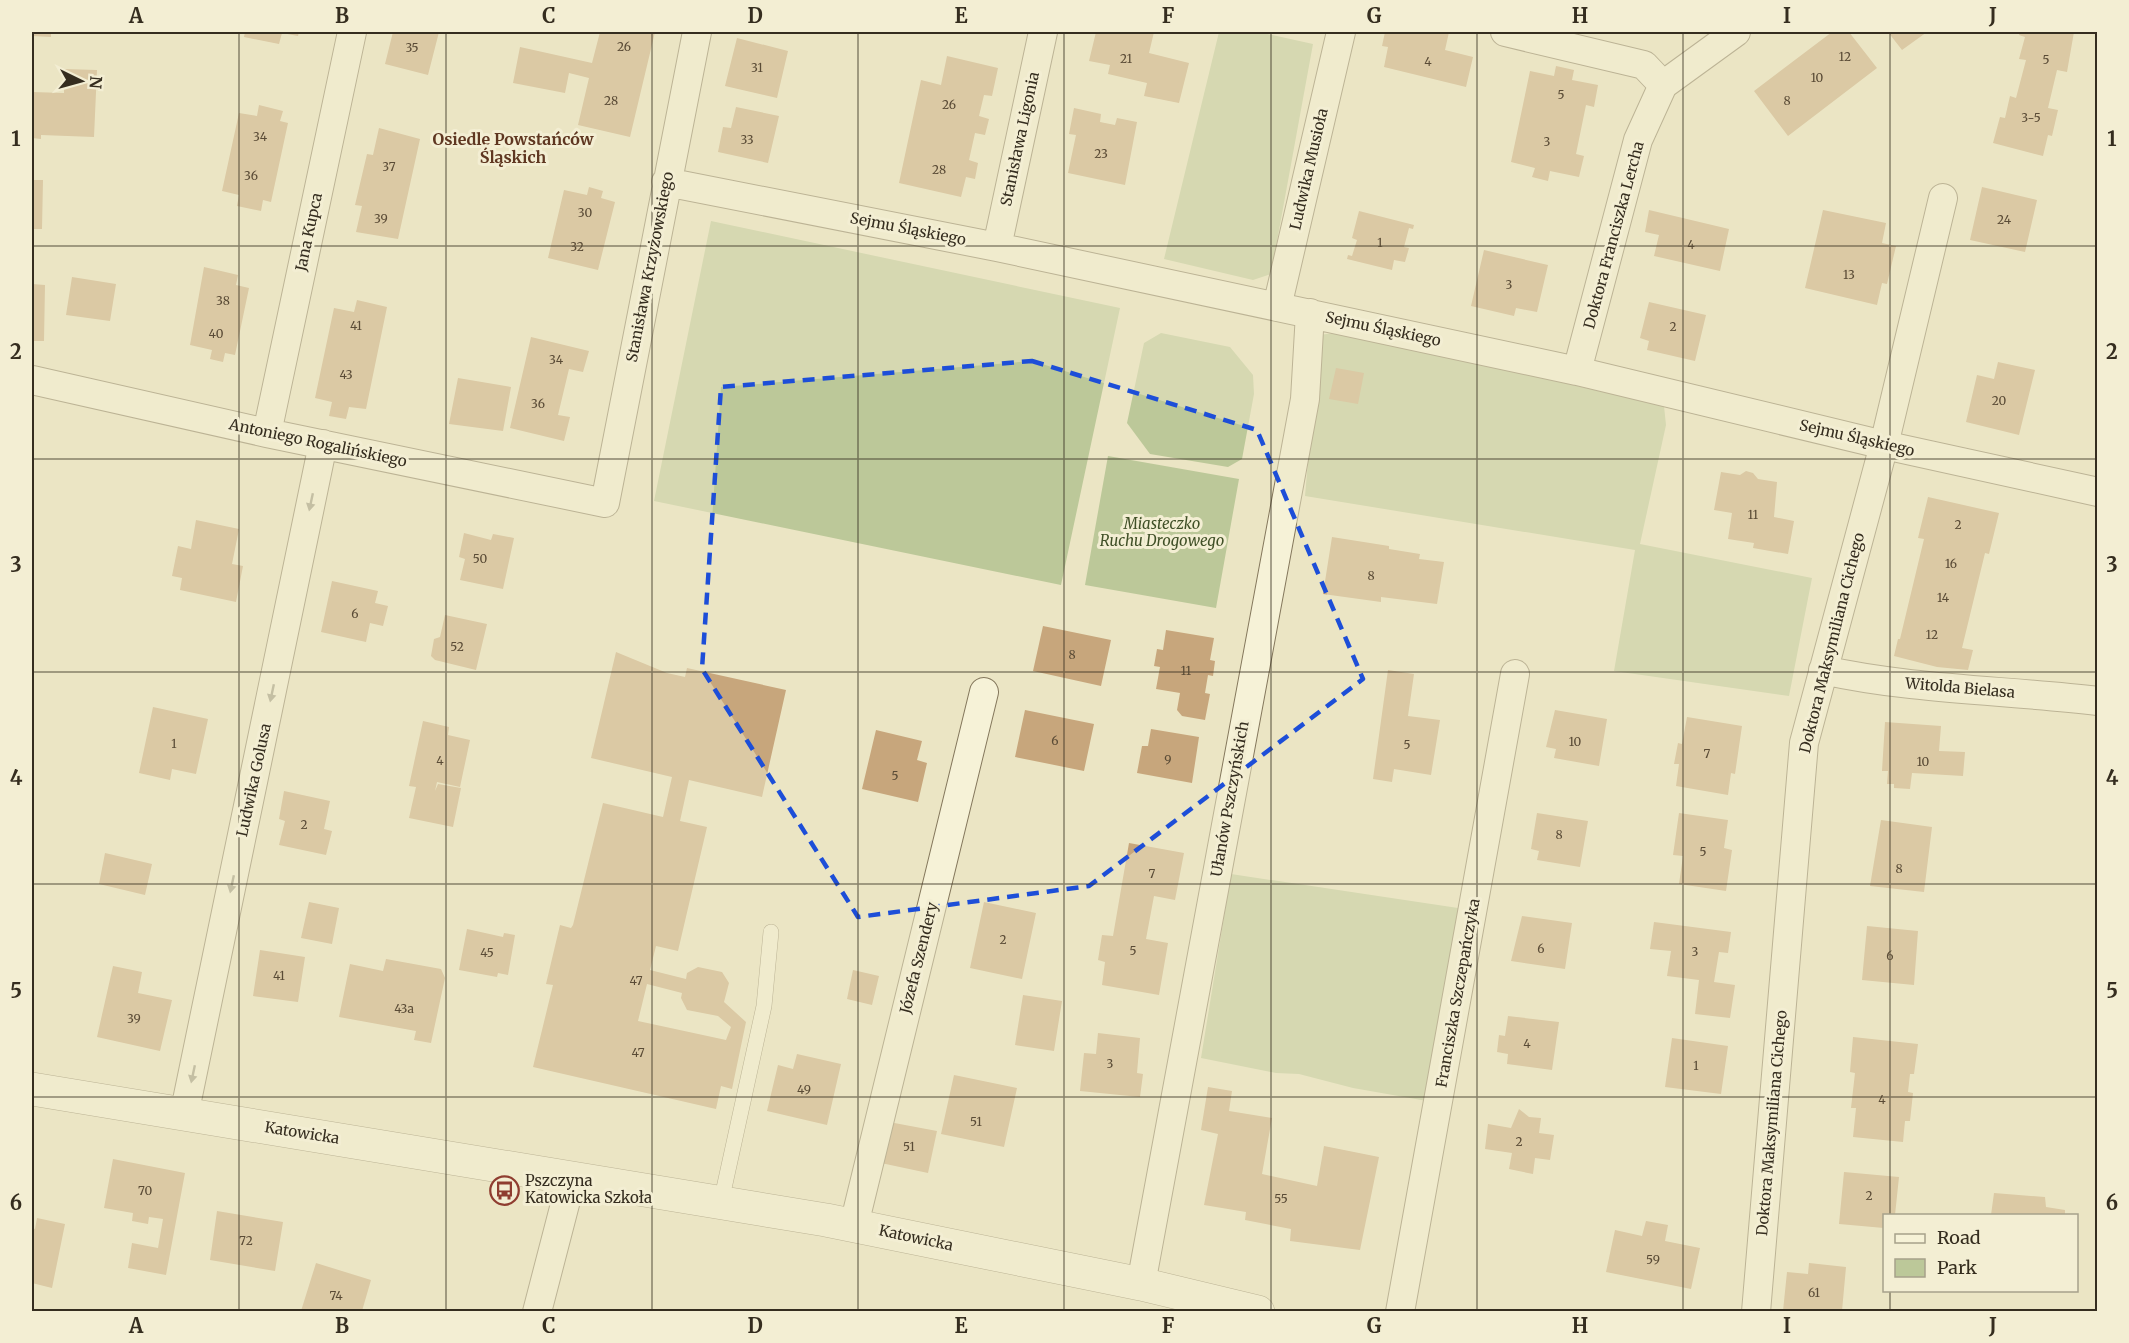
<svg xmlns="http://www.w3.org/2000/svg" width="2129" height="1343" viewBox="0 0 2129 1343" font-family="Merriweather,serif">
<style>
.green{fill:#bcc899}
.building{fill:#c7a67c;fill-rule:evenodd}
.lines{fill:none;stroke-linecap:round;stroke-linejoin:round}
.service-casing{stroke:#84775c;stroke-width:16}
.minor-casing{stroke:#84775c;stroke-width:30}
.tertiary-casing{stroke:#84775c;stroke-width:34}
.service{stroke:#f6f2d7;stroke-width:15}
.minor{stroke:#f6f2d7;stroke-width:28}
.tertiary{stroke:#f6f2d7;stroke-width:33}
.oneway{fill:#96907b}
.marked{fill:none;stroke:#1d4ed8;stroke-width:4.5;stroke-dasharray:12 8;stroke-linejoin:round}
.grid{fill:none;stroke:#352d1f;stroke-width:1.5;stroke-opacity:0.55}
.labels{text-anchor:middle;stroke-width:6;stroke-linejoin:round;paint-order:stroke}
.number-label{font-size:12px;fill:#5a4b36}
.street-label{font-size:15px;fill:#352d1f;stroke:#f3eed3}
.park-label{font-size:15px;font-style:italic;fill:#405027;stroke:#f3eed3}
.poi-label{font-size:15px;fill:#352d1f;stroke:#f3eed3;text-anchor:start}
.neighbourhood-label{font-size:16px;font-weight:bold;fill:#5f3721;stroke:#f3eed3}
.neatline{fill:none;stroke:#352d1f;stroke-width:2}
.grid-label{font-size:20px;text-anchor:middle;font-weight:bold;fill:#352d1f}
</style>
<rect width="100%" height="100%" fill="#ebe5c4"/>
<path class="green" d="M1219,32H1258L1313,44L1271,274L1253,280L1164,259Z
M711,221L1120,308L1061,585L654,501Z
M1342,332L1664,406L1666,425L1640,544L1812,578L1789,696L1614,671L1635,550L1305,496L1319,335Z
M1161,333L1230,347L1253,375L1254,394L1242,459L1228,467L1150,454L1127,423L1144,343Z
M1108,456L1239,479L1216,608L1085,585Z
M1231,874L1458,908L1427,1101L1353,1088L1299,1074L1276,1073L1201,1058Z"/>
<path class="building" d="M32,32H51V37L32,36Z
M245,32H299L298,36L282,33L279,44L244,37Z
M393,32H439L428,75L385,64Z
M600,32H655L630,137L578,125L589,78L569,73L565,93L513,83L520,47L592,63Z
M1096,32H1154L1149,53L1189,63L1179,103L1144,96L1147,83L1108,74L1110,65L1089,61Z
M1385,32H1449L1445,50L1473,57L1466,87L1384,67L1388,47L1382,46Z
M1832,32H1849L1877,68L1788,136L1754,91Z
M1888,32H1927L1902,50Z
M2020,32H2074L2067,72L2057,70L2048,108L2058,110L2052,136L2048,135L2043,156L1993,143L2000,117L2005,118L2010,96L2016,98L2026,60L2019,59L2025,37L2019,35Z
M737,38L788,51L777,98L725,86Z
M947,56L998,68L992,96L984,95L979,116L989,119L985,135L975,133L969,160L978,163L975,179L966,177L961,197L899,183L921,80L941,85Z
M1556,66L1574,70L1572,80L1598,85L1594,107L1586,105L1576,154L1584,156L1579,177L1550,171L1548,181L1532,177L1535,168L1511,162L1530,71L1554,76Z
M64,69L97,70L94,137L41,135V139L32,138V92L64,93Z
M259,105L283,111L280,121L288,123L271,202L263,200L261,211L237,206L239,195L222,191L239,113L257,116Z
M736,107L779,116L768,163L718,152L723,127L731,128Z
M1074,108L1101,114L1100,122L1115,125L1117,118L1137,122L1125,185L1068,173L1076,135L1069,134Z
M379,128L420,139L398,239L356,232L362,206L355,205L367,154L373,155Z
M32,180H43L42,229H32Z
M589,187L603,191L601,198L615,202L598,270L548,258L564,190L587,195Z
M1982,187L2037,200L2025,252L1970,240Z
M1649,210L1729,229L1720,271L1654,256L1659,235L1645,232Z
M1823,210L1886,223L1882,243L1896,246L1887,284L1882,283L1877,305L1805,288Z
M1359,211L1414,225L1413,229L1409,228L1404,247L1409,248L1405,262L1394,260L1392,270L1347,259L1348,255L1352,256L1357,240L1352,238Z
M1484,250L1548,265L1537,312L1516,308L1514,316L1471,306Z
M204,267L238,275L236,285L249,288L235,355L225,353L223,362L210,359L212,350L190,345Z
M72,277L116,284L110,321L66,315Z
M32,284L45,285L44,341H32Z
M357,300L387,307L366,409L349,407L346,419L329,416L332,402L315,398L334,308L354,312Z
M1649,302L1706,315L1695,361L1647,350L1649,341L1640,338Z
M531,337L589,351L583,372L569,369L558,415L570,417L564,441L510,428Z
M1998,362L2035,370L2019,435L1966,422L1977,375L1994,379Z
M1336,368L1364,373L1358,404L1329,399Z
M458,378L511,387L503,431L449,424Z
M1746,471L1753,473L1758,479L1777,482L1774,517L1794,521L1788,554L1753,548L1754,543L1728,539L1732,513L1714,510L1721,472L1740,475Z
M1928,497L1999,513L1989,554L1985,553L1962,648L1973,650L1968,670L1937,667L1894,656L1898,639H1900L1924,539L1918,538Z
M196,520L239,529L232,564L243,566L236,602L180,590L182,578L172,576L178,546L191,549Z
M464,533L491,540L493,534L514,538L503,589L460,580L465,559L459,557Z
M1332,537L1389,546V549L1420,554L1419,559L1444,562L1437,604L1381,597V602L1323,594Z
M332,581L378,591L375,603L388,606L383,626L370,623L366,642L321,632Z
M445,615L487,624L476,670L435,660L431,656L434,639L440,637Z
M1043,626L1111,640L1101,686L1033,671Z
M1166,630L1214,638L1210,660L1215,661L1213,676L1208,675L1205,693L1210,694L1205,720L1182,716L1177,710L1180,693L1156,689L1160,667L1154,666L1157,649L1163,650Z
M616,652L667,673L685,677L687,668L786,690L762,797L689,780L680,821L707,827L678,951L656,946L650,970L686,979L687,973L698,967L722,972L729,983L724,1002L746,1022L732,1089L721,1086L716,1109L533,1067L553,985L546,984L560,925L571,928L573,925L603,803L663,817L672,777L591,758ZM647,984L682,993L681,998L687,1010L718,1016L731,1027L726,1040L638,1021Z
M1388,670L1414,674L1408,716L1440,720L1431,775L1394,769L1392,782L1373,779Z
M153,707L208,719L196,774L172,769L170,780L139,773Z
M1025,710L1094,724L1084,771L1015,757Z
M1555,710L1607,719L1599,766L1554,758L1556,749L1546,747Z
M1687,717L1742,726L1735,774L1731,773L1728,795L1676,786L1679,764H1674L1678,743L1682,744Z
M423,721L449,727L448,735L470,740L460,787L437,782L435,791L438,784L461,788L453,827L409,818L416,787L409,786Z
M1885,722L1941,726L1939,751L1965,752L1963,776L1912,773L1910,789L1894,788V784H1887L1888,771H1882Z
M1151,729L1199,737L1192,783L1137,773L1142,746H1148Z
M876,730L922,741L917,760L927,763L918,802L862,789Z
M284,791L330,801L324,829L332,831L326,855L279,845L285,821L279,819Z
M1537,813L1588,821L1580,867L1537,860L1539,851L1531,849Z
M1679,813L1728,820L1724,848L1732,850L1726,891L1679,884L1683,856L1673,855Z
M1881,820L1932,827L1924,892L1870,886Z
M1129,843L1184,853L1175,900L1154,896L1146,939L1168,943L1159,995L1102,985L1105,962L1098,960L1102,935L1113,936Z
M105,853L152,864L145,895L99,884Z
M309,902L339,908L332,944L301,938Z
M984,902L1036,913L1022,979L970,968Z
M1522,916L1572,923L1565,969L1511,961Z
M1654,922L1731,932L1728,953L1719,952L1714,982L1735,985L1730,1018L1695,1014L1699,980L1667,976L1671,951L1650,949Z
M1867,926L1918,931L1914,985L1862,980Z
M467,929L503,937L504,933L515,935L508,975L498,973L497,977L459,970Z
M260,950L305,957L298,1002L253,996Z
M386,959L441,969L445,978L431,1043L414,1040L416,1031L339,1017L350,964L383,971Z
M113,966L142,972L138,993L172,1000L160,1051L97,1037Z
M853,970L879,976L872,1005L847,999Z
M1023,995L1062,1001L1054,1051L1015,1045Z
M1508,1016L1559,1022L1552,1070L1507,1064L1508,1054L1497,1052L1499,1035L1505,1036Z
M1098,1033L1140,1038L1137,1073L1143,1074L1140,1097L1080,1091L1084,1053L1096,1054Z
M1853,1037L1918,1044L1914,1074H1910L1908,1092L1913,1093L1910,1121H1905L1903,1142L1853,1137L1856,1108H1851L1855,1073L1850,1072Z
M1672,1038L1728,1046L1721,1094L1665,1087Z
M797,1054L841,1064L827,1125L767,1111L778,1065L793,1069Z
M954,1075L1017,1088L1004,1147L941,1134Z
M1208,1087L1232,1091L1229,1111L1272,1118L1262,1174L1317,1186L1324,1146L1379,1157L1360,1250L1290,1241L1291,1229L1245,1220L1246,1212L1204,1205L1218,1134L1201,1130Z
M1519,1109L1529,1117L1541,1118L1539,1133L1554,1135L1550,1160L1535,1158L1533,1174L1509,1169L1512,1153L1485,1149L1488,1124L1511,1128Z
M889,1122L937,1131L928,1173L881,1163Z
M113,1159L185,1173L166,1275L128,1268L132,1243L158,1248L163,1219L149,1217L148,1224L132,1221L133,1213L104,1208Z
M1844,1172L1899,1177L1895,1215H1884V1228L1839,1224Z
M1994,1193L2045,1197L2046,1207L2065,1210V1215H1991Z
M217,1211L283,1222L275,1271L210,1260Z
M37,1218L65,1224L52,1288L32,1283V1228L35,1229Z
M1646,1221L1668,1225L1665,1241L1700,1248L1691,1289L1606,1272L1615,1230L1642,1236Z
M316,1263L371,1280L362,1311H301Z
M1809,1263L1846,1267L1842,1311H1783L1787,1272L1808,1274Z"/>
<g class="lines">
<defs>
<path id="service" d="M721,1202L764,1006L771,932"/>
<path id="minor" d="M1505,32L1644,65L1663,85
M666,182L997,247L1577,371L1884,445L2098,492
M997,247L1043,32
M1277,307L1341,32
M1577,371L1638,140L1663,85L1736,32
M32,380L267,433L605,503L697,32
M267,433L352,32
M1823,670C1913,690 2006,690 2098,701
M184,1115L323,444
M854,1225L984,692
M1141,1284L1305,399L1310,313
M537,1312L572,1177
M1400,1312L1515,674
M1756,1312L1804,743L1884,445L1943,198"/>
<path id="tertiary" d="M32,1089L826,1220L1141,1284L1258,1312"/>
</defs>
<use href="#service" class="service-casing"/>
<use href="#minor" class="minor-casing"/>
<use href="#tertiary" class="tertiary-casing"/>
<use href="#service" class="service"/>
<use href="#minor" class="minor"/>
<use href="#tertiary" class="tertiary"/>
</g>
<defs><path id="oneway-solid" d="M-6-.8H1V-3.2L6.5 0L1 3.2V.8H-6Z" transform="scale(1.5)"/></defs>
<g class="oneway">
<use href="#oneway-solid" transform="translate(311 502) rotate(102)"/>
<use href="#oneway-solid" transform="translate(272 693) rotate(102)"/>
<use href="#oneway-solid" transform="translate(232 884) rotate(102)"/>
<use href="#oneway-solid" transform="translate(193 1074) rotate(102)"/>
</g>
<path d="M0 0H2129V1343H0ZM1032,361L1257,430L1363,679L1089,886L858,917L702,669L721,387Z" fill="#ebe5c4" fill-opacity=".55" fill-rule="evenodd"/>
<path class="marked" d="M1032,361L1257,430L1363,679L1089,886L858,917L702,669L721,387Z"/>
<path class="grid" d="M239,32V1312M446,32V1312M652,32V1312M858,32V1312M1064,32V1312M1271,32V1312M1477,32V1312M1683,32V1312M1890,32V1216M32,246H2098M32,459H2098M32,672H2098M32,884H2098M32,1097H2098M1890,1290V1312"/>
<defs>
<symbol id="bus-ring" viewBox="-11 -11 22 22"><circle r="9.5" fill="#f3eed3" stroke="#8f3d30" stroke-width="1.5"/><path d="M-5-6H5V4H4V6H2V4H-2V6H-4V4H-5ZM-3.5-4V0h7V-4ZM-3.5 1.2v1.5H-2V1.2ZM2 1.2v1.5H3.5V1.2Z" fill="#8f3d30"/></symbol>
</defs>
<g fill-rule="evenodd">
<use href="#bus-ring" x="488" y="1174" width="33" height="33"/>
</g>
<g class="labels">
<g class="number-label">
<text x="624" y="51">26</text>
<text x="412" y="52">35</text>
<text x="1845" y="61">12</text>
<text x="1126" y="63">21</text>
<text x="2046" y="64">5</text>
<text x="1428" y="66">4</text>
<text x="757" y="72">31</text>
<text x="1817" y="82">10</text>
<text x="1561" y="99">5</text>
<text x="611" y="105">28</text>
<text x="1787" y="105">8</text>
<text x="949" y="109">26</text>
<text x="2031" y="122">3-5</text>
<text x="260" y="141">34</text>
<text x="747" y="144">33</text>
<text x="1547" y="146">3</text>
<text x="1101" y="158">23</text>
<text x="389" y="171">37</text>
<text x="939" y="174">28</text>
<text x="251" y="180">36</text>
<text x="585" y="217">30</text>
<text x="381" y="223">39</text>
<text x="2004" y="224">24</text>
<text x="1380" y="247">1</text>
<text x="1691" y="249">4</text>
<text x="577" y="251">32</text>
<text x="1849" y="279">13</text>
<text x="1509" y="289">3</text>
<text x="223" y="305">38</text>
<text x="356" y="330">41</text>
<text x="1673" y="331">2</text>
<text x="216" y="338">40</text>
<text x="556" y="364">34</text>
<text x="346" y="379">43</text>
<text x="1999" y="405">20</text>
<text x="538" y="408">36</text>
<text x="1753" y="519">11</text>
<text x="1958" y="529">2</text>
<text x="480" y="563">50</text>
<text x="1951" y="568">16</text>
<text x="1371" y="580">8</text>
<text x="1943" y="602">14</text>
<text x="355" y="618">6</text>
<text x="1932" y="639">12</text>
<text x="457" y="651">52</text>
<text x="1072" y="659">8</text>
<text x="1186" y="675">11</text>
<text x="1055" y="745">6</text>
<text x="1575" y="746">10</text>
<text x="174" y="748">1</text>
<text x="1407" y="749">5</text>
<text x="1707" y="758">7</text>
<text x="1168" y="764">9</text>
<text x="440" y="765">4</text>
<text x="1923" y="766">10</text>
<text x="895" y="780">5</text>
<text x="304" y="829">2</text>
<text x="1559" y="839">8</text>
<text x="1703" y="856">5</text>
<text x="1899" y="873">8</text>
<text x="1152" y="878">7</text>
<text x="1003" y="944">2</text>
<text x="1541" y="953">6</text>
<text x="1133" y="955">5</text>
<text x="1695" y="956">3</text>
<text x="487" y="957">45</text>
<text x="1890" y="960">6</text>
<text x="279" y="980">41</text>
<text x="636" y="985">47</text>
<text x="404" y="1013">43a</text>
<text x="134" y="1023">39</text>
<text x="1527" y="1048">4</text>
<text x="638" y="1057">47</text>
<text x="1110" y="1068">3</text>
<text x="1696" y="1070">1</text>
<text x="804" y="1094">49</text>
<text x="1882" y="1104">4</text>
<text x="976" y="1126">51</text>
<text x="1519" y="1146">2</text>
<text x="909" y="1151">51</text>
<text x="145" y="1195">70</text>
<text x="1869" y="1200">2</text>
<text x="1281" y="1203">55</text>
<text x="246" y="1245">72</text>
<text x="1653" y="1264">59</text>
<text x="1814" y="1297">61</text>
<text x="336" y="1300">74</text>
</g>
<g class="street-label">
<text transform="translate(1020 139) rotate(-78)" y="5">Stanisława Ligonia</text>
<text transform="translate(1309 169) rotate(-77)" y="5">Ludwika Musioła</text>
<text transform="translate(908 229) rotate(11)" y="5">Sejmu Śląskiego</text>
<text transform="translate(309 232) rotate(-78)" y="5">Jana Kupca</text>
<text transform="translate(1614 235) rotate(-75)" y="5">Doktora Franciszka Lercha</text>
<text transform="translate(650 267) rotate(-79)" y="5">Stanisława Krzyżowskiego</text>
<text transform="translate(1383 329) rotate(12)" y="5">Sejmu Śląskiego</text>
<text transform="translate(1857 438) rotate(13)" y="5">Sejmu Śląskiego</text>
<text transform="translate(318 443) rotate(12)" y="5">Antoniego Rogalińskiego</text>
<text transform="translate(1832 643) rotate(-76)" y="5">Doktora Maksymiliana Cichego</text>
<text transform="translate(1960 688) rotate(5)" y="5">Witolda Bielasa</text>
<text transform="translate(254 780) rotate(-78)" y="5">Ludwika Golusa</text>
<text transform="translate(1230 799) rotate(-80)" y="5">Ułanów Pszczyńskich</text>
<text transform="translate(919 958) rotate(-76)" y="5">Józefa Szendery</text>
<text transform="translate(1458 993) rotate(-80)" y="5">Franciszka Szczepańczyka</text>
<text transform="translate(1772 1123) rotate(-85)" y="5">Doktora Maksymiliana Cichego</text>
<text transform="translate(302 1133) rotate(9)" y="5">Katowicka</text>
<text transform="translate(916 1238) rotate(12)" y="5">Katowicka</text>
</g>
<g class="park-label">
<text x="1162" y="529">Miasteczko<tspan x="1162" dy="17">Ruchu Drogowego</tspan></text>
</g>
<g class="poi-label">
<text x="525" y="1186">Pszczyna<tspan x="525" dy="17">Katowicka Szkoła</tspan></text>
</g>
<g class="neighbourhood-label">
<text x="513" y="145">Osiedle Powstańców<tspan x="513" dy="18">Śląskich</tspan></text>
</g>
</g>
<rect width="2129" height="1343" fill="none" stroke="#f3eed3" stroke-width="66"/>
<rect x="1883" y="1214" width="195" height="78" fill="#f3eed3" stroke="#a7a18b" stroke-width="1.5"/>
<rect x="1895" y="1234" width="30" height="9" fill="#f6f2d7" stroke="#a7a18b" stroke-width="1.5"/>
<text x="1937" y="1244" font-size="18" fill="#352d1f">Road</text>
<rect x="1895" y="1259" width="30" height="18" fill="#bcc899" stroke="#a7a18b" stroke-width="1.5"/>
<text x="1937" y="1274" font-size="18" fill="#352d1f">Park</text>
<g transform="translate(81 81) rotate(95)" stroke="#f3eed3" stroke-width="4.5" paint-order="stroke">
<path d="M0-4.5L10 22L0 15L-10 22Z" fill="#352d1f"/>
<text y="-9" font-size="16" font-weight="bold" text-anchor="middle" fill="#352d1f">N</text>
</g>
<rect x="33" y="33" width="2063" height="1277" class="neatline"/>
<g class="grid-label">
<text x="136" y="23">A</text>
<text x="342" y="23">B</text>
<text x="549" y="23">C</text>
<text x="755" y="23">D</text>
<text x="961" y="23">E</text>
<text x="1168" y="23">F</text>
<text x="1374" y="23">G</text>
<text x="1580" y="23">H</text>
<text x="1787" y="23">I</text>
<text x="1993" y="23">J</text>
<text x="16" y="146">1</text>
<text x="2112" y="146">1</text>
<text x="16" y="359">2</text>
<text x="2112" y="359">2</text>
<text x="16" y="572">3</text>
<text x="2112" y="572">3</text>
<text x="16" y="785">4</text>
<text x="2112" y="785">4</text>
<text x="16" y="998">5</text>
<text x="2112" y="998">5</text>
<text x="16" y="1210">6</text>
<text x="2112" y="1210">6</text>
<text x="136" y="1333">A</text>
<text x="342" y="1333">B</text>
<text x="549" y="1333">C</text>
<text x="755" y="1333">D</text>
<text x="961" y="1333">E</text>
<text x="1168" y="1333">F</text>
<text x="1374" y="1333">G</text>
<text x="1580" y="1333">H</text>
<text x="1787" y="1333">I</text>
<text x="1993" y="1333">J</text>
</g>
</svg>
